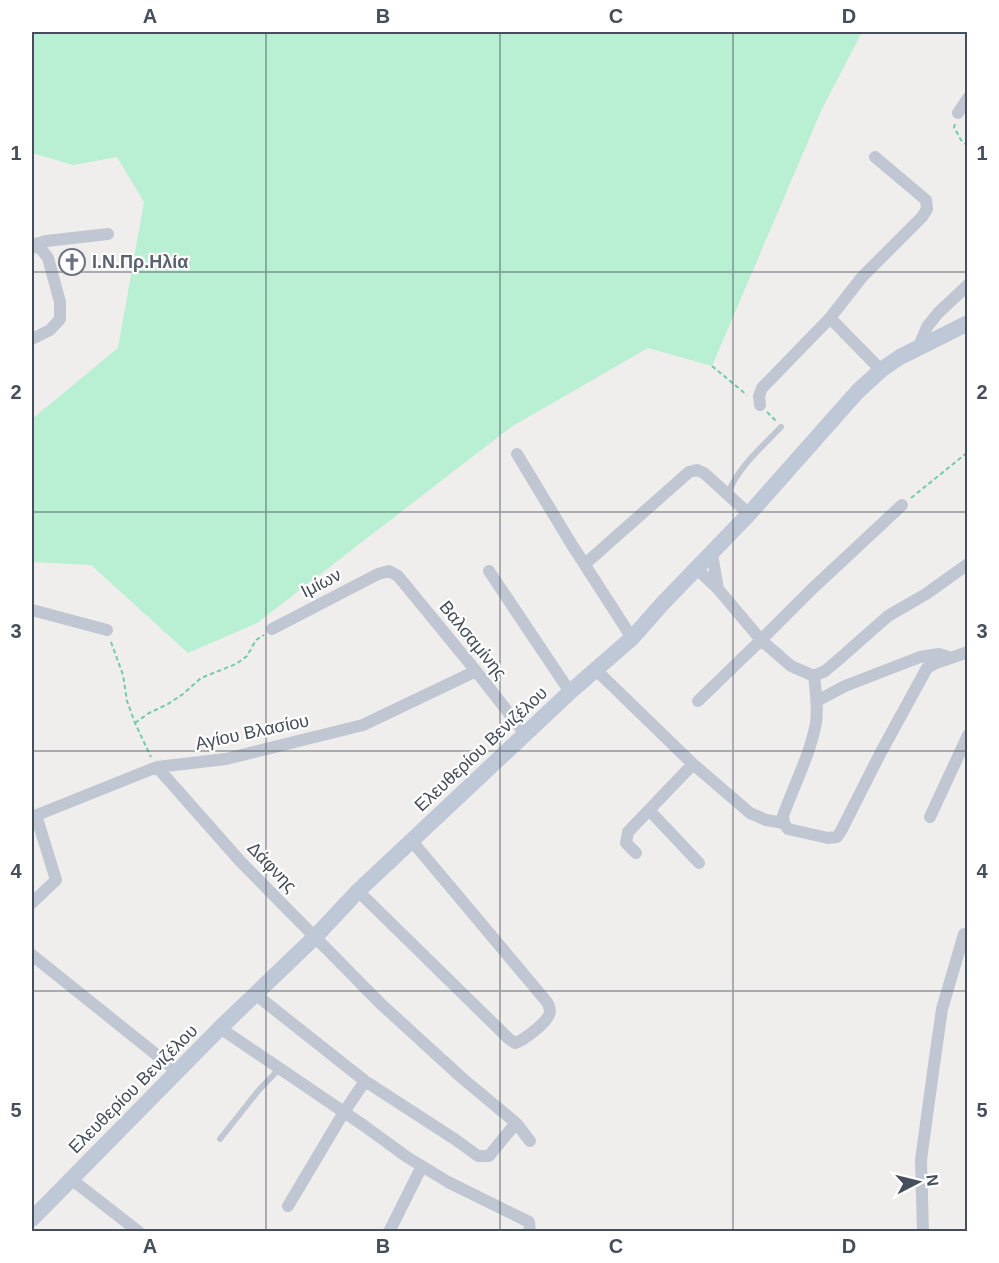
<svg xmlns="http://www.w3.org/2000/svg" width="999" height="1263" viewBox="0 0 999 1263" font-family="Arial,sans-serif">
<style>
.green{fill:#b9efd3}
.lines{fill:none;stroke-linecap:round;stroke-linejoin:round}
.path{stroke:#71cda9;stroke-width:2;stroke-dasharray:4.5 3;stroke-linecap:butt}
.lane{stroke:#c0c7d3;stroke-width:6}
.street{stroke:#c0c7d3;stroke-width:12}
.secondary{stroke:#bfc8d7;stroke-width:16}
.grid{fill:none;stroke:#454e5a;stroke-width:1.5;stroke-opacity:0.55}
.labels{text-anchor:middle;stroke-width:4.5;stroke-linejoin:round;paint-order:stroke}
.worship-label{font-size:18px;font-weight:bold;fill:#5b616d;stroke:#fff;text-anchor:start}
.street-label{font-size:18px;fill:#454e5a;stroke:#fff}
.neatline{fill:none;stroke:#454e5a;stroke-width:2}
.grid-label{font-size:20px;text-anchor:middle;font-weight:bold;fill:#454e5a}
</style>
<rect width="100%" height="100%" fill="#f0eded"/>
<path class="green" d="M32,32H862L821,111L712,366L648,348L511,427L257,623L188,653L91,565L32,562V419L118,348L144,202L117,157L73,165L32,153Z"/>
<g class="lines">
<path class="path" d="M955,124L954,127L961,140L968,146
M712,366L747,395
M767,412L776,421
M911,498L968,452
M111,642L123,675L127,701L135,723L151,757
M135,723L149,713L168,704L183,694L201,678L236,664L247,656L256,640L264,635"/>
<path class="lane" d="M728,494C736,469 764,445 781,427
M220,1139L258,1091L279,1069"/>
<path class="street" d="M958,113L968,98
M32,245L46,241L108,234
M830,318L881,370
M32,339L50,330L60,319V302L48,258L42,250L32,245
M919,346L927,327L938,313L968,285
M760,405L759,396L762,388L830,318L862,277L922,217L927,209L926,200L875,157
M517,454L572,545L632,638
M902,505L811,590L761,640L791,666L814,676L825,671L837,661L888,616L926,594L968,564
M712,554L718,589
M585,564L689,472L697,470L704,473L749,514
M697,569L718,589L761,640L698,701
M489,571L570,692
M32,610L107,630
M272,629L378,574L389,571L398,576L476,671L526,735
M596,670L693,764L750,813L766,820L784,823
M814,676C816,692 818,707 816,723C810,755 794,785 783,816L784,823L788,829L828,838L837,837L841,831L881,752L927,668L936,663L968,652
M817,701L845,686L920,657L939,654L946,656
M157,767L240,861L381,1004L462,1078L516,1123L530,1141
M649,810L699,863
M32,817L157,767L226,759L363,725L476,671
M930,817L968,735
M636,853L626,843L628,832L693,764
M358,891L509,1039L515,1043C524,1040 550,1021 550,1011C550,1009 548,1004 547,1002L411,840
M32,903L56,880L36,815
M32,955L178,1072
M255,994L365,1081L456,1140L478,1156H489L516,1123
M220,1028L363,1125L407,1157L448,1182L529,1222L530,1232
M71,1179L139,1232
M288,1206L344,1112L365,1081
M389,1232L422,1166
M923,1232L921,1160L933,1072L942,1009L964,934"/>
<path class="secondary" d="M32,1219L220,1028L315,937L358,891L570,692L632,638L663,603L749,514L858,391L881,370L900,357L968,323"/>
</g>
<path class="grid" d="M266,32V1232M500,32V1232M733,32V1232M32,272H968M32,512H968M32,751H968M32,991H968"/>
<defs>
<symbol id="church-ring" viewBox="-11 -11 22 22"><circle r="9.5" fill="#fff" stroke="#6b7280" stroke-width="1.5"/><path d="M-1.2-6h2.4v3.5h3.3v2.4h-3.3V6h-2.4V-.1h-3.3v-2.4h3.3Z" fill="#6b7280"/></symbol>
</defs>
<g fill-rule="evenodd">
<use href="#church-ring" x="57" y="247" width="30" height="30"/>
</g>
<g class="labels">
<g class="worship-label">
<text x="92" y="268">Ι.Ν.Πρ.Ηλία</text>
</g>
<g class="street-label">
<text transform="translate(321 583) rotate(-27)" y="6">Ιμίων</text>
<text transform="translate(473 640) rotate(51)" y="6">Βαλσαμίνης</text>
<text transform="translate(252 732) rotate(-12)" y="6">Αγίου Βλασίου</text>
<text transform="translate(481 749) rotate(-43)" y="6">Ελευθερίου Βενιζέλου</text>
<text transform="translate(272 867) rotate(46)" y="6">Δάφνης</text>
<text transform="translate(133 1089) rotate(-45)" y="6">Ελευθερίου Βενιζέλου</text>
</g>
</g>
<rect width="999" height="1263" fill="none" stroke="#ffffff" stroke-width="66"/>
<g transform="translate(918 1182) rotate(83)" stroke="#ffffff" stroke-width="4.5" paint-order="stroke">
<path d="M0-4.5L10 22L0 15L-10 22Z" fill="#454e5a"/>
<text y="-9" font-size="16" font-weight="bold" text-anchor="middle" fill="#454e5a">N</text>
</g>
<rect x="33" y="33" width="933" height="1197" class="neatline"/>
<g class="grid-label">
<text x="150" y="23">A</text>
<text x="383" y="23">B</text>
<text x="616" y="23">C</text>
<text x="849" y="23">D</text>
<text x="16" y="160">1</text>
<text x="982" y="160">1</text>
<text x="16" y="399">2</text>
<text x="982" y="399">2</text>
<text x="16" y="638">3</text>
<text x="982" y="638">3</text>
<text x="16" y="878">4</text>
<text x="982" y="878">4</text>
<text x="16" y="1117">5</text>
<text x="982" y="1117">5</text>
<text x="150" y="1253">A</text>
<text x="383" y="1253">B</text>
<text x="616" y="1253">C</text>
<text x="849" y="1253">D</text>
</g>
</svg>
